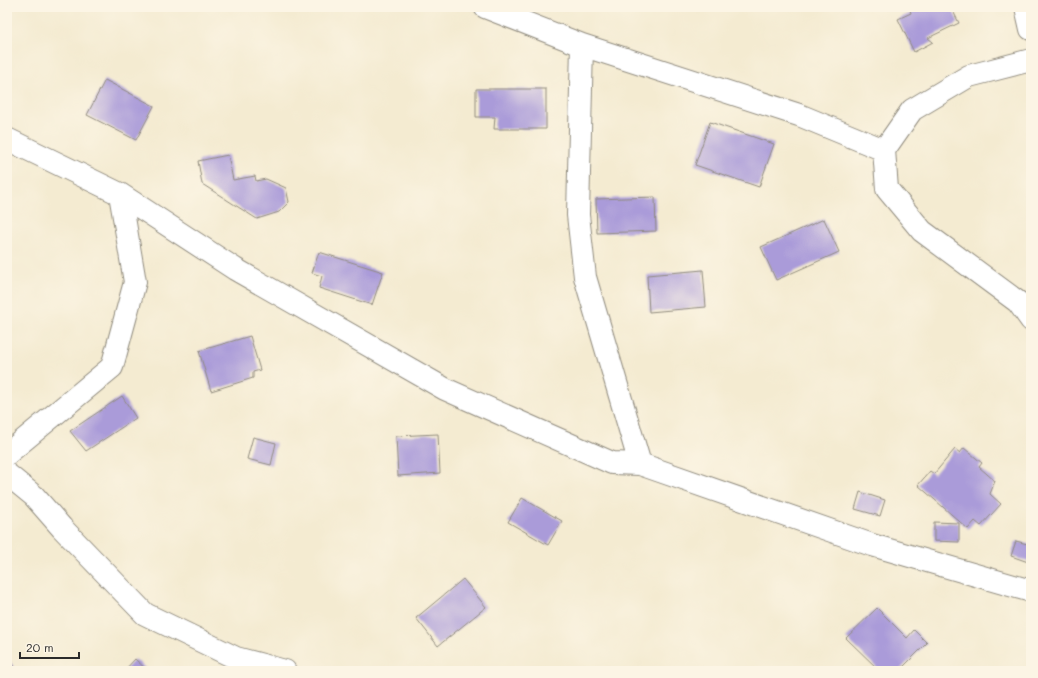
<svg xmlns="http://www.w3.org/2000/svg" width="1038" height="678" viewBox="0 0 1038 678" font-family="Mali,sans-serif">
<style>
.building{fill:#aa9bd9}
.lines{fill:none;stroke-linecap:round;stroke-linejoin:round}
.minor-casing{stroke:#908b7e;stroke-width:24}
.minor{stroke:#fff;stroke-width:22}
</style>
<rect width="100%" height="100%" fill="#fcf5e5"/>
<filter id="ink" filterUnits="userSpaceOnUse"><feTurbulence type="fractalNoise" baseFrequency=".025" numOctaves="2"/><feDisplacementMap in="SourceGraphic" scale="8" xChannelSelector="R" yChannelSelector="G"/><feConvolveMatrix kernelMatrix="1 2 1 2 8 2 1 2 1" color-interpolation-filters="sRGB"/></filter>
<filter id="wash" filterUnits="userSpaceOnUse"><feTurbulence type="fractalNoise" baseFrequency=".012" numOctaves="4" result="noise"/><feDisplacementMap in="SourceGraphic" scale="16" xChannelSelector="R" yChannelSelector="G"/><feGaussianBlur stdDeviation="0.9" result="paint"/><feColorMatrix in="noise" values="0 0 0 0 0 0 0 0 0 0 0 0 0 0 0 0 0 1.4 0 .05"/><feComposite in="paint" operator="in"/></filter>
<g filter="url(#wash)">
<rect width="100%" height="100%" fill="#f4ebd1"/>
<g id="blocks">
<path class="building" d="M909,7H951L959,23L928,38L933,42L914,52L898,19L911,13Z
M105,80L154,106L136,140L87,115Z
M476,89H546V129H494L495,117H476Z
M710,122L774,144L759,187L695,165Z
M228,155L233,180L255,176L256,181L266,179L286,188L289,202L279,212L257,219L202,184L198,161Z
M655,197L656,231L597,233L596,199Z
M824,219L839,252L776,280L761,247Z
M319,252L383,272L372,305L319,288L322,276L312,273Z
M703,270L706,307L649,312L647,275Z
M250,336L260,370L253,372V378L211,391L199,351Z
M122,396L136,418L86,451L70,431Z
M438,434L440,473L398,476L396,436Z
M253,437L276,443L271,465L247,459Z
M964,448L982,463L979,467L995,481L990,494L1001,504L981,526L975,521L968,529L918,485L930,471L934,474L955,449L960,453Z
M860,492L885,500L880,516L855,509Z
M522,498L562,521L548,545L508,522Z
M934,522L959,523V542L934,541Z
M1016,541L1031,545V563L1011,556Z
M463,579L486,607L438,646L416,618Z
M877,608L907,638L914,630L927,643L899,671H880L846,638Z
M7,656L16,671H7Z
M135,659L148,671H124Z"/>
</g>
</g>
<g filter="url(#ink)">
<use href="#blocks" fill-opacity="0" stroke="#908b7e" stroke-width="1"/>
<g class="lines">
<defs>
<path id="minor" d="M485,7L582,45
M1026,7L1031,29
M1031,60L969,76L912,110L884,150L887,189L922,231L1018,302L1031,320
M7,139L120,194
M7,454L112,367L135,282L120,194L235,269L445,389L612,463L640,464L872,545L1031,591
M640,464L585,277L578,215L582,45L799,115L884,150
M7,474L34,496L62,528L145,614L236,658L285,671"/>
</defs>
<use href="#minor" class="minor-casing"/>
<use href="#minor" class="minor"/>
</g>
</g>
<rect width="1038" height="678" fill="none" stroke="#fcf5e5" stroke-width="24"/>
<path d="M20 652v6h59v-6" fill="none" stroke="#2b2b2b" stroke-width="2"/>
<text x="26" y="652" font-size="12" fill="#2b2b2b" stroke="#fcf5e5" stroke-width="3" paint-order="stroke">20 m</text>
</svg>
